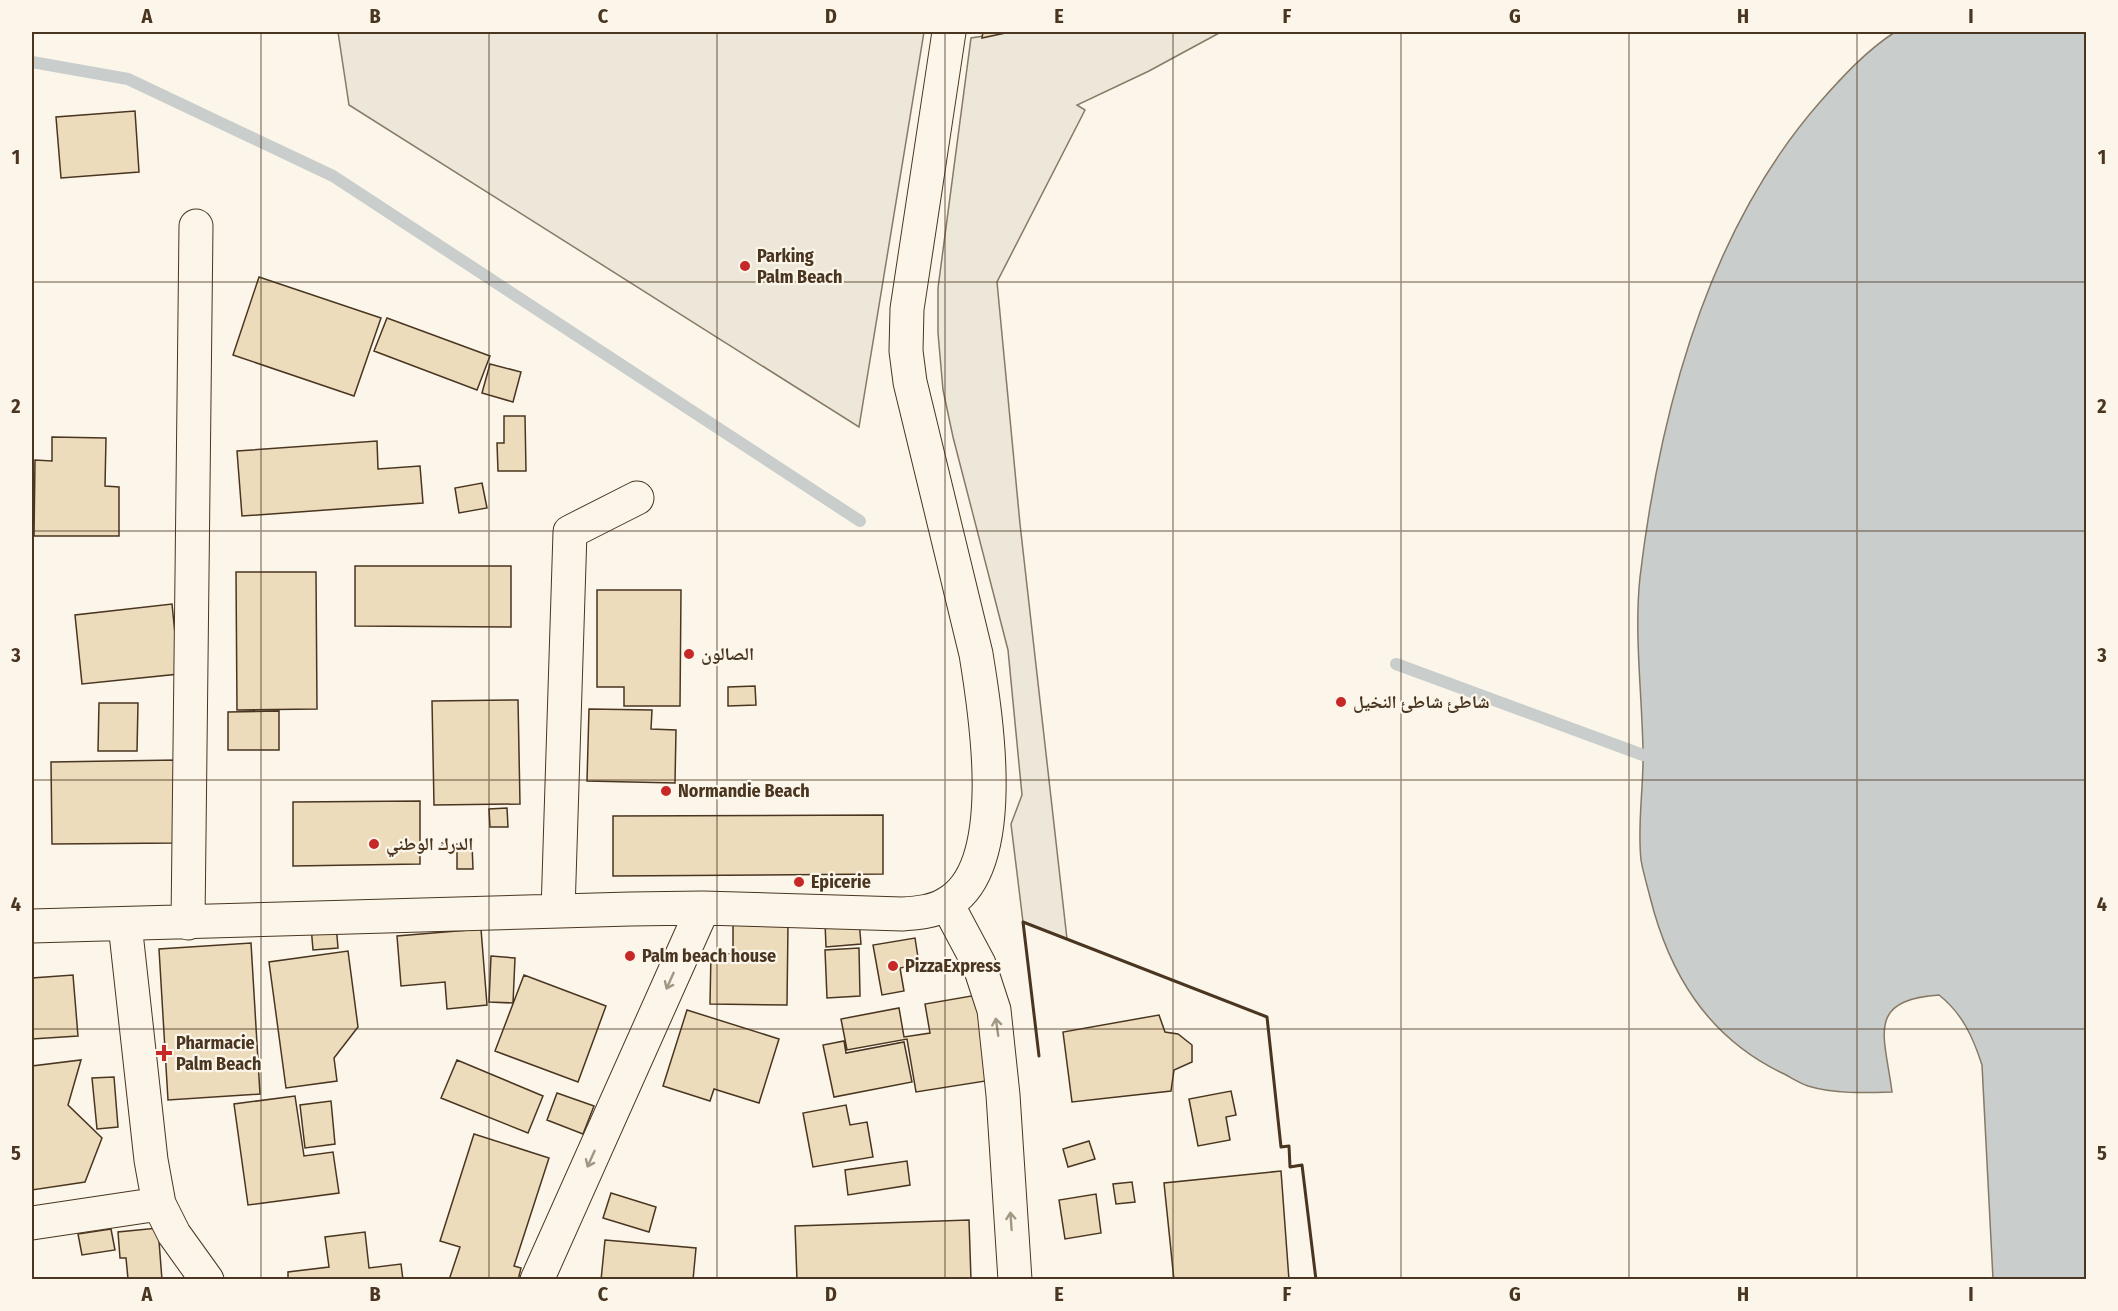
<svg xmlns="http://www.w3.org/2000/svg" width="2118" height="1311" viewBox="0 0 2118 1311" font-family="'Fira Sans Condensed','Noto Naskh Arabic',sans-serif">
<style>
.parking{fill:#ede7d9;stroke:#887966;stroke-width:1.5}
.water{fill:#c9cecd;stroke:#887966;stroke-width:1.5}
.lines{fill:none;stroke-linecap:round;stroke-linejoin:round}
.stream{stroke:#c9cecd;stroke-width:12}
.building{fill:#ecdcbc;stroke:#4a3520;stroke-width:1.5}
.minor-casing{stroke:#4a3520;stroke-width:35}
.minor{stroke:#fbf6e9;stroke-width:33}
.wall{stroke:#4a3520;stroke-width:3}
.oneway{stroke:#a29684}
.grid{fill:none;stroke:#4a3520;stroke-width:1.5;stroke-opacity:0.55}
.poi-dot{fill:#c62828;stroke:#fbf6e9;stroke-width:2}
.labels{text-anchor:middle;stroke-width:4.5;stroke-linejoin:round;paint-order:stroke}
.poi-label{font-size:18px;font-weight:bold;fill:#4a3520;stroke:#fbf6e9;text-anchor:start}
.neatline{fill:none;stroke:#4a3520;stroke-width:2}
.grid-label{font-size:20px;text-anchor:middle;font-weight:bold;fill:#4a3520}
</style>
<rect width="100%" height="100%" fill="#fbf6e9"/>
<path class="parking" d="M338,32H924L859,427L349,105Z
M1010,32H1221L1149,71L1077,105L1085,110L997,282L1020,524L1067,939L1023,922L1011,824L1022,795L1008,650L953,437L943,390L938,333V288L971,38Z"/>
<path class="water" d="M1895,32H2086V1279H1993L1982,1065C1973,1037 1962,1013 1939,995C1865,1000 1885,1036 1892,1092C1865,1093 1834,1094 1808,1086C1799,1083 1789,1076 1780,1072C1707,1036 1669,973 1650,897C1647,885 1643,872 1641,860C1637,823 1644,787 1643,751C1642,693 1634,634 1640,577C1660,410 1707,231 1820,102C1843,76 1866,51 1895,32Z"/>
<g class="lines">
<path class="stream" d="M32,62L128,79L333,176L860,521
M1396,664L1643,755"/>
</g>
<path class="building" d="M983,32H1010L982,38Z
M135,111L139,172L61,178L56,117Z
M259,277L381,318L354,396L233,355Z
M387,318L490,356L477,390L374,351Z
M490,364L521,372L513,402L482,393Z
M504,416H525L526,471H498L497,443H504Z
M52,437L106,438L105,486L119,487V536H34L35,460L52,461Z
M377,441L378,469L420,466L423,503L242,516L237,451Z
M482,483L487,508L459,513L455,488Z
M355,566H511V627L355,626Z
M236,572H316L317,709L237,710Z
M597,590H681L680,706H624V687H597Z
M172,604L179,674L82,684L75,615Z
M755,686L756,705L728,706V687Z
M518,700L520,804L434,805L432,701Z
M99,703H138L137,751H98Z
M589,709L652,710L651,729L676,730L675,783L587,781Z
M279,711V750H228V712Z
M177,760L178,843L52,844L51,762Z
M420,801V864L293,866V802Z
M507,808L508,827H490L489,809Z
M883,815V874L613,876V816Z
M457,844H472L473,869H457Z
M859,921L861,944L826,947L825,923Z
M336,924L338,948L313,950L311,926Z
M733,924H788L787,1005L710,1004L711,953L733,954Z
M481,929L487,1005L447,1009L445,982L401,986L397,936Z
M915,938L919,964L900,968L904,991L882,995L873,945Z
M251,943L260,1094L168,1100L159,949Z
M859,948L860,996L827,998L825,950Z
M348,951L358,1027L334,1058L337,1081L286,1088L269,962Z
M491,956L515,958L513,1003L489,1002Z
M73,975L78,1036L32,1039V978Z
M524,975L606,1006L578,1082L495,1051Z
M977,995L992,1080L916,1092L907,1039L847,1050L841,1019L899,1008L904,1037L930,1033L925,1004Z
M687,1010L779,1039L759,1103L714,1089L710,1101L663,1086Z
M1159,1015L1165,1032L1178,1034L1192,1045V1062L1174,1070L1171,1091L1072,1102L1063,1032Z
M844,1041L846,1053L904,1042L912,1082L834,1097L823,1045Z
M81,1060L68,1105L102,1138L85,1182L32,1190V1066Z
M457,1060L543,1096L528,1133L441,1098Z
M114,1077L118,1127L97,1129L92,1078Z
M1231,1091L1236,1115L1226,1117L1230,1140L1198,1146L1189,1099Z
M557,1093L594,1106L583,1134L547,1120Z
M295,1096L304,1156L333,1152L339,1193L248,1205L234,1104Z
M331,1101L335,1144L305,1148L300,1105Z
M846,1105L850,1125L867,1122L873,1157L813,1167L803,1113Z
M474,1134L549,1158L514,1266L521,1268L518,1280H449L460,1247L440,1241Z
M1089,1141L1095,1159L1068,1167L1063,1149Z
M907,1161L910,1185L848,1195L845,1170Z
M1281,1171L1289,1280H1174L1164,1183Z
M1132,1182L1135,1202L1116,1204L1113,1184Z
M611,1193L656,1207L649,1232L603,1218Z
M1096,1194L1101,1233L1065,1239L1059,1200Z
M969,1220L971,1280H797L795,1226Z
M158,1228L162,1280H118L128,1279L126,1258H120L118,1232Z
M111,1229L115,1250L82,1255L78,1234Z
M365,1232L369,1268L401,1264L403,1280H288V1272L329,1267L325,1237Z
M605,1240L696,1248L693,1280H601Z"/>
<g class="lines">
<defs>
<path id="minor" d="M947,904L979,964L994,1010L1003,1095L1015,1280
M558,911L570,532L637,498
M188,923L196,226
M125,924L151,1160L159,1204L174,1234L207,1280
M32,926L630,909L703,908L902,914C917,913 933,912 946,904C1011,869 986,715 976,654L910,382L906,351L907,309L949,32
M32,1223L159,1204
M537,1280L703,908"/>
</defs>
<use href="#minor" class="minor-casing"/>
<use href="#minor" class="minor"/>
<path class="wall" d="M1039,1056L1023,922L1267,1017L1281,1147L1289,1146L1290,1167L1302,1165L1316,1280"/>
</g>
<defs><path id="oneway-shaft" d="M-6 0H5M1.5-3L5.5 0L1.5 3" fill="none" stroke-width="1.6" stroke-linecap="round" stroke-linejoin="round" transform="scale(1.5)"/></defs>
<g class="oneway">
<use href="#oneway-shaft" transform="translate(670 981) rotate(114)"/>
<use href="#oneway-shaft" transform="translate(997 1027) rotate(-98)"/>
<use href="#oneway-shaft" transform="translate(591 1159) rotate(114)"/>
<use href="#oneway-shaft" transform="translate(1011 1221) rotate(-94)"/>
</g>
<path class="grid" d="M261,32V1280M489,32V1280M717,32V1280M945,32V1280M1173,32V1280M1401,32V1280M1629,32V1280M1857,32V1280M32,282H2086M32,531H2086M32,780H2086M32,1029H2086"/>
<g class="poi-dot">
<circle cx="745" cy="266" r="6"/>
<circle cx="689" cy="654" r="6"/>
<circle cx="1341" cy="702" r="6"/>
<circle cx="666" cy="791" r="6"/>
<circle cx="374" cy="844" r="6"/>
<circle cx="799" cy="882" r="6"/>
<circle cx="630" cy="956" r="6"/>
<circle cx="893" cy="966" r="6"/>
<path d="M161 1044h6v6h6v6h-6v6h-6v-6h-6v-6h6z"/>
</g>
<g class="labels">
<g class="poi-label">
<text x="757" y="262">Parking<tspan x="757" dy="21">Palm Beach</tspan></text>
<text x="701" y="660">الصالون</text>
<text x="1353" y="708">شاطئ شاطئ النخيل</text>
<text x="678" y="797">Normandie Beach</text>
<text x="386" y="850">الدرك الوطني</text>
<text x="811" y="888">Epicerie</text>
<text x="642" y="962">Palm beach house</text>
<text x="905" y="972">PizzaExpress</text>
<text x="176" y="1049">Pharmacie<tspan x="176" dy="21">Palm Beach</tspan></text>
</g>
</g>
<rect width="2118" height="1311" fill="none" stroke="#fbf6e9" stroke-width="66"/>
<rect x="33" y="33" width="2052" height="1245" class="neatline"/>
<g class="grid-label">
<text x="147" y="23">A</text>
<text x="375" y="23">B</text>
<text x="603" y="23">C</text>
<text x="831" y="23">D</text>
<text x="1059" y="23">E</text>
<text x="1287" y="23">F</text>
<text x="1515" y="23">G</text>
<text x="1743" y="23">H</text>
<text x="1971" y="23">I</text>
<text x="16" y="164">1</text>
<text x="2102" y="164">1</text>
<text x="16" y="413">2</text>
<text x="2102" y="413">2</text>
<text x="16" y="662">3</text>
<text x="2102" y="662">3</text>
<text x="16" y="911">4</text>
<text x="2102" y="911">4</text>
<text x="16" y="1160">5</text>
<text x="2102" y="1160">5</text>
<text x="147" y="1301">A</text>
<text x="375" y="1301">B</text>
<text x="603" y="1301">C</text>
<text x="831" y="1301">D</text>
<text x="1059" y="1301">E</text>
<text x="1287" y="1301">F</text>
<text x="1515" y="1301">G</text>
<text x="1743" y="1301">H</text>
<text x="1971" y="1301">I</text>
</g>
</svg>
